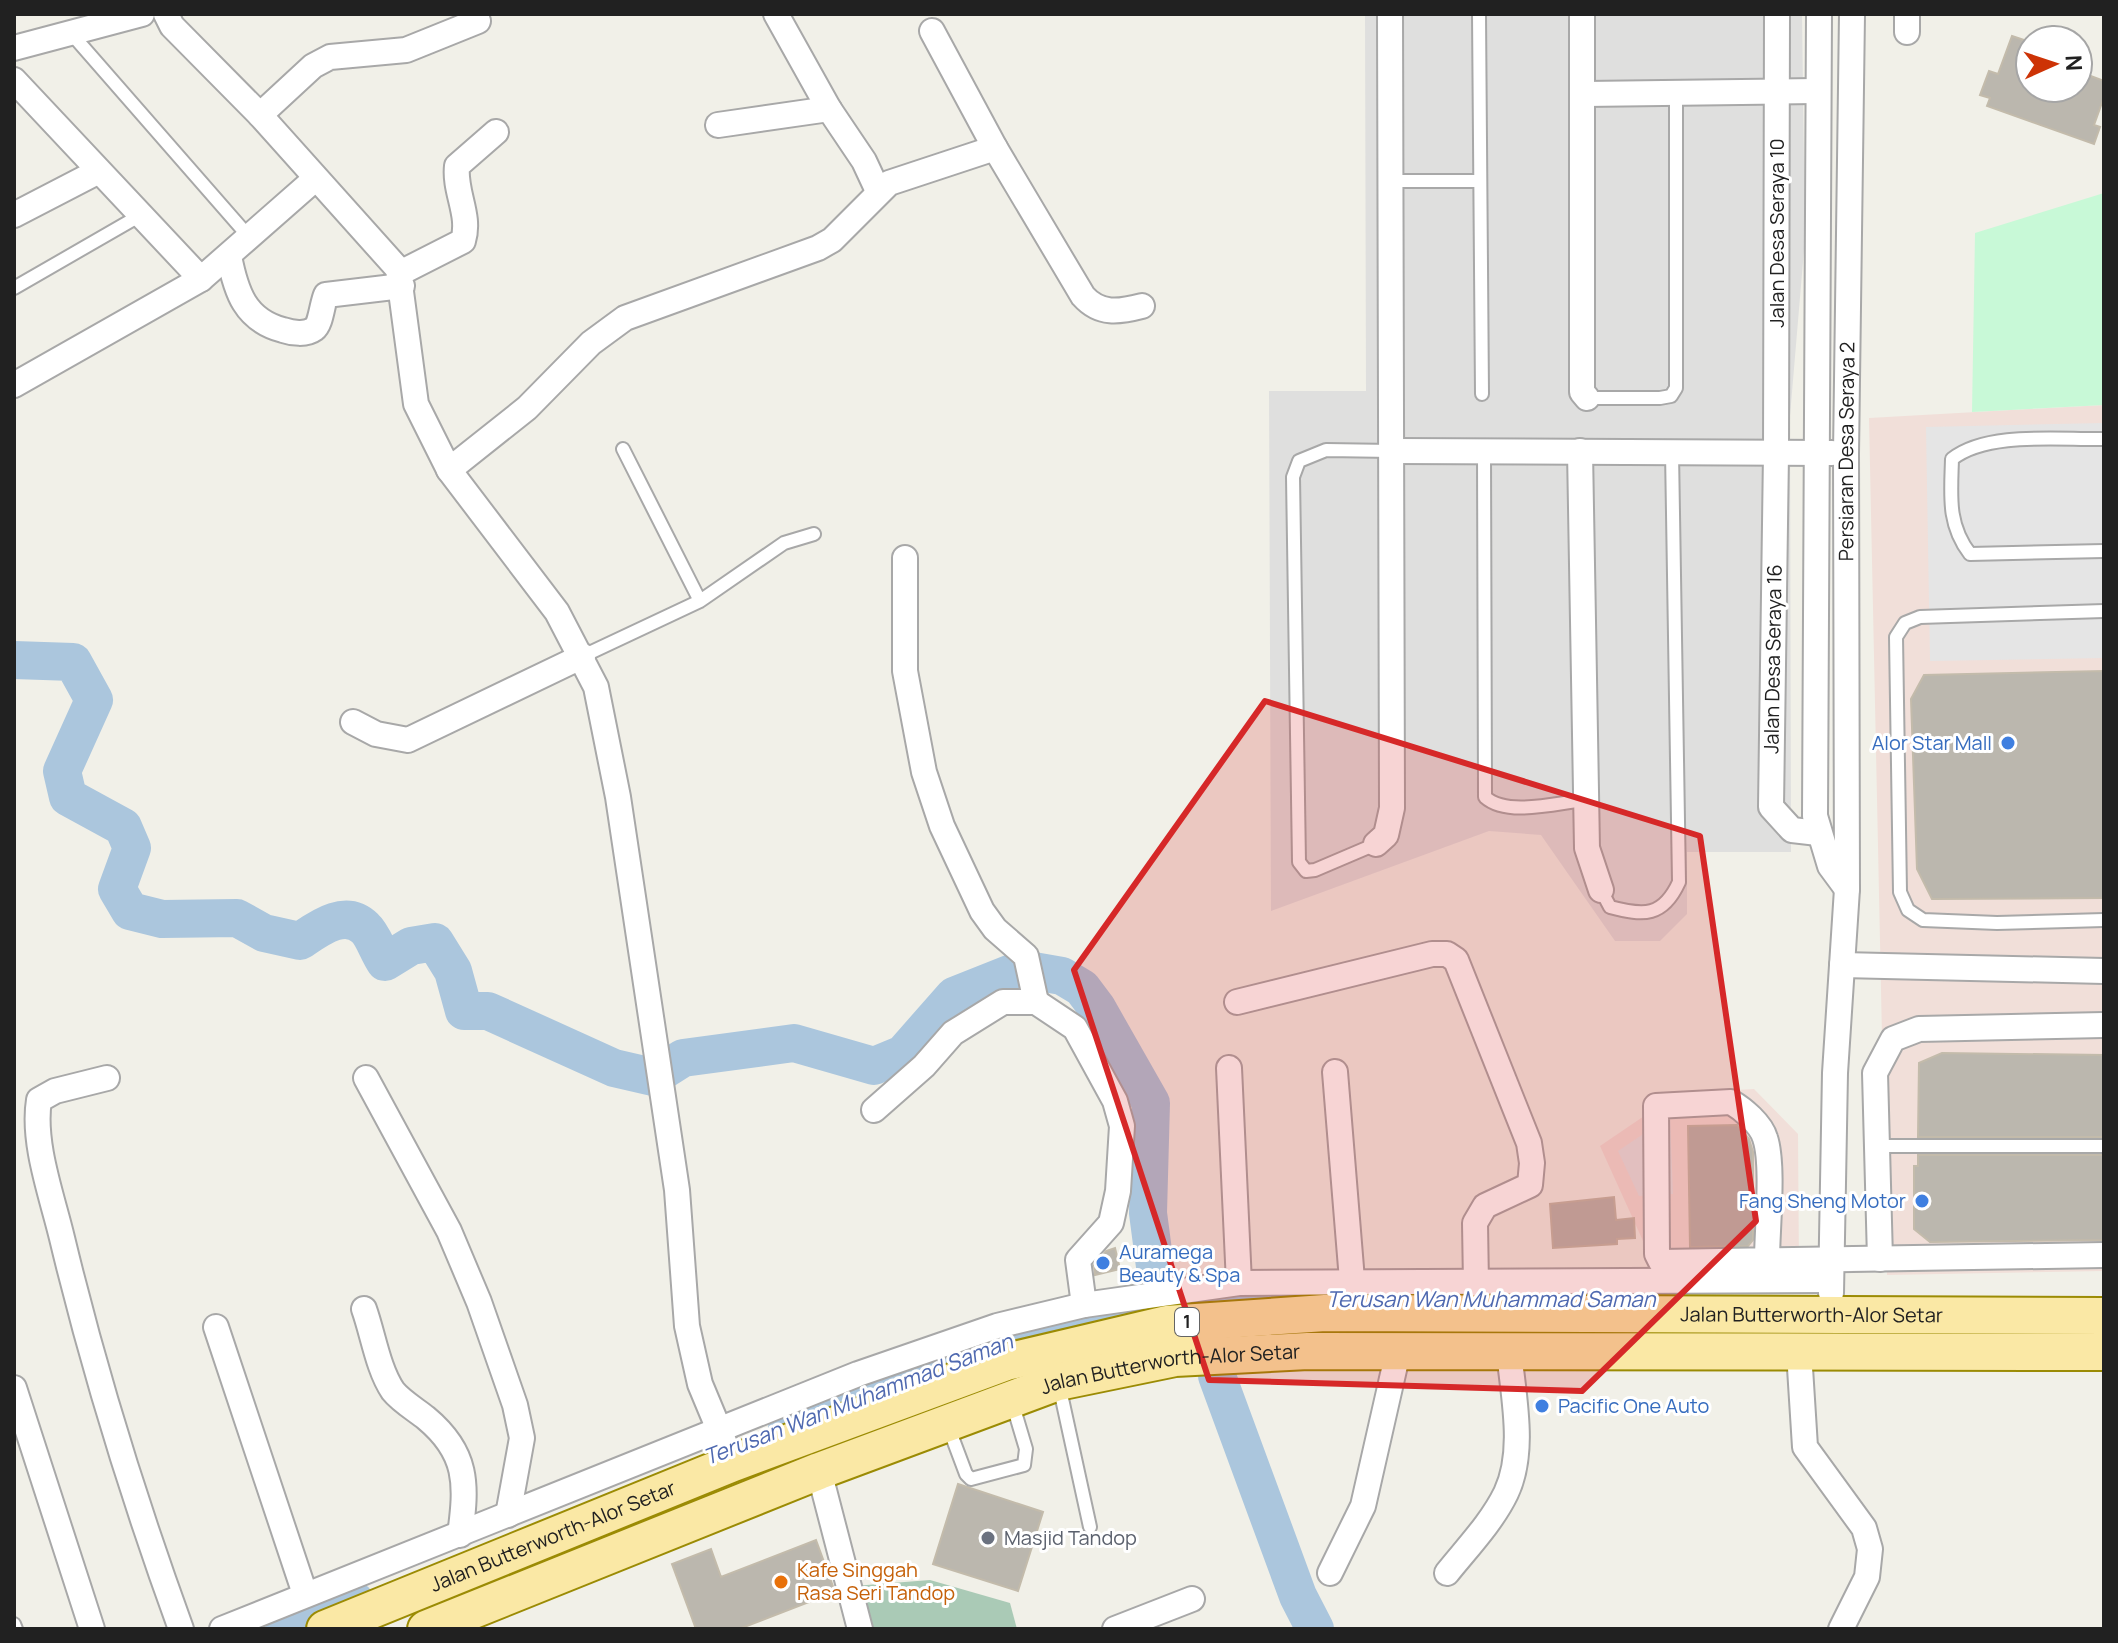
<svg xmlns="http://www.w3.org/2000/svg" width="2118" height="1643" viewBox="0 0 2118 1643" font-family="Manrope,sans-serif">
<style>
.residential{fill:#dfdfde}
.commercial{fill:#f1dfd9}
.cemetery{fill:#aacab6}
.park{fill:#c8f9d7}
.parking{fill:#e5e5e5}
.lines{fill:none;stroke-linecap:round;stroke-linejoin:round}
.canal{stroke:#abc6dd;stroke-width:22}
.river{stroke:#abc6dd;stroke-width:38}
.building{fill:#bbb7ae;stroke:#c3bbab;stroke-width:2}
.service-casing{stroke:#a8a8a8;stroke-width:16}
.minor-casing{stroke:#a8a8a8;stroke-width:28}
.primary-casing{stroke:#9b8b04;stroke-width:40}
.service{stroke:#fff;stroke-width:12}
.minor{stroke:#fff;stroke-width:24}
.primary{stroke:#fae8a5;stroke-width:36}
.marked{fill:#d62828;fill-opacity:0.2;stroke:#d62828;stroke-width:6;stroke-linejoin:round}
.shop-dot{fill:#3f7fe0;stroke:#fff;stroke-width:3}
.worship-dot{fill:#6b7280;stroke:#fff;stroke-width:3}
.food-dot{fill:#e8710a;stroke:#fff;stroke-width:3}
.labels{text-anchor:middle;stroke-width:6;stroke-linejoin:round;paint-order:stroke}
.shield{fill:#fff;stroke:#646464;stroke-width:2}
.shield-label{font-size:18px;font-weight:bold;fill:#212121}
.street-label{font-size:20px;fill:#212121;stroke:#fff}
.shop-label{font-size:20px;fill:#366cbe;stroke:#fff;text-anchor:end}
.worship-label{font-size:20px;fill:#5b616d;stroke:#fff;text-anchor:start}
.food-label{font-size:20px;fill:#c56008;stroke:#fff;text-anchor:start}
.water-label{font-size:22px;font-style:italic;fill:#4f69b0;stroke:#fff}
</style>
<rect width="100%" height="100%" fill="#f1f0e8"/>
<path class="residential" d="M1365,14H1802L1805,238L1790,416L1791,852H1687V914L1660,941H1615L1541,835L1489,831L1271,911L1269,391H1366Z"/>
<path class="commercial" d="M2104,405V1271L1887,1275L1869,418Z
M1754,1089L1798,1134L1799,1271L1658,1274L1600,1146L1678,1093Z"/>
<path class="cemetery" d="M930,1580L1010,1603L1017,1629H865L854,1586Z"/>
<path class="park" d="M2104,193V405L1972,412L1975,233Z"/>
<path class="parking" d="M2104,423V658L1930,661L1926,427Z
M1670,1116L1673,1194L1639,1196L1618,1151Z"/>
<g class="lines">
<path class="canal" d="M779,1428C848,1400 918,1365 989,1344C1090,1313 1200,1299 1304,1298
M276,1629L361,1595"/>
<path class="river" d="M14,660L73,662L94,700L62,771L68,797L123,827L132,848L117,889L130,911L162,919L237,918L264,933L300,941C318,929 345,908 365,928C373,935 378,952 385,962L411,946L435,942L453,971L464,1011H488L614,1068L653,1077L683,1058L794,1043L874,1066L903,1054L954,996L1022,969L1062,976L1082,988L1097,1008L1151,1103L1148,1213L1156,1274
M1217,1376L1298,1596L1315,1629"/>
</g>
<path class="building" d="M2012,36L2030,42V88H2058L2076,95L2083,73L2104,81V97L2094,125L2100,127L2094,144L1987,106L1990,98L1980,95L1989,71L1998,74Z
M2104,671V898L1932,899L1917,869L1911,699L1924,675Z
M1942,1053L2104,1055V1137H1918L1919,1063Z
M1737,1125L1749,1139L1753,1152V1240L1748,1246L1690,1247L1688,1126Z
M1918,1155H2104V1240L1930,1242L1914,1229V1166H1918Z
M1614,1197L1616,1220L1634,1218L1635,1238L1617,1239V1244L1553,1248L1550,1204Z
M1115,1248L1120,1269L1095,1275L1094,1265L1106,1251Z
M958,1484L1043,1512L1018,1591L933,1564Z
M816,1540L835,1592L739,1629H696L672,1564L711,1549L721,1577Z"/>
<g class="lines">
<defs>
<path id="service" d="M1479,14L1482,394
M70,32L250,238
M1391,181H1480
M14,288L139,216
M1587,398H1660L1671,396L1676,388V93
M2104,439C2060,440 1987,431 1952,459C1951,495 1947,524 1970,554L2104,551
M623,449L700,601
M1484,451L1485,797C1507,817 1556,803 1585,800
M2104,611L1920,617L1905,623L1896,637L1900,892L1908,910L1923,920L1997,923L2104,920
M583,656L700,601L784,543L814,534
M1376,844L1315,870L1306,871L1299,862L1293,477L1299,461L1326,450L1393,451
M1601,890L1610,907C1644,916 1663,917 1679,882L1672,452
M1876,1146H2104
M1059,1385L1090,1527
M948,1426L966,1474L971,1479L1024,1465L1026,1449L1012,1402
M14,1624L16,1629"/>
<g id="minor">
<path d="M166,14L172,26L260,115L398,269L416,404L449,470L557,612L596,687L618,797L677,1190L687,1326L700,1384L725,1444"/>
<path d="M776,14L829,109L864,161L878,191"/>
<path d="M1582,14V392L1587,398"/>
<path d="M1777,14L1776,453L1771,807L1792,830L1818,833"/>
<path d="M1819,14L1815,816L1830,866L1847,889"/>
<path d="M932,31L995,148L1083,296C1100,315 1119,312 1142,306"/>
<path d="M1907,32V14"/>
<path d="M14,48L142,14"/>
<path d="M14,80L201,279"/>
<path d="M1585,94L1816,91"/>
<path d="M260,115L313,66L330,57L406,50L478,21"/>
<path d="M718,125L829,109"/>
<path d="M14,215L97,172"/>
<path d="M229,256C236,292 245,320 283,330C292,333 306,335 314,329C321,324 322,304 326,295L402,286"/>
<path d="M400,273L463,241C471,215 454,192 457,166L496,132"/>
<path d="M14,385L201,279L315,179"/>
<path d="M1393,451L1832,453"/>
<path d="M1580,451L1587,848L1601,890"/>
<path d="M449,470L527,408L591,343L625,318L818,248L832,240L889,183L995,148"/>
<path d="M905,558V671L924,772L942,826L982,911L995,929L1026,956L1036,1002"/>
<path d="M353,722L376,734L408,740L583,656"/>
<path d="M1376,844L1386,835L1392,808L1390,14"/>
<path d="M1842,965L2104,971"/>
<path d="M1237,1002L1432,954H1447L1456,960L1529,1143L1532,1163L1530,1185L1485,1206L1475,1223L1476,1284"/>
<path d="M1229,1068L1239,1283"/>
<path d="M1335,1072L1352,1280"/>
<path d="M107,1078L55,1091L39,1100C32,1143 52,1196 62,1238C94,1371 134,1500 181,1629"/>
<path d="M366,1078L449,1231L479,1302L515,1405L522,1438L508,1515"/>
<path d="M874,1110L924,1066L953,1033L1003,1002H1036L1075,1028L1115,1101L1122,1126L1118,1191L1111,1223L1078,1260L1084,1305"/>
<path d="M1880,1259L1875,1073L1893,1039L1919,1029L2104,1025"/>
<path d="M1767,1260C1767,1230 1774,1164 1765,1138C1761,1124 1743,1109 1731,1102L1656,1106L1657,1254L1661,1262L2104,1255"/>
<path id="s1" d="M1831,1293L1835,1073L1847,889L1846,453L1852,14"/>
<path d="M364,1309C373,1334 378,1369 393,1391C401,1401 416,1410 426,1418C468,1453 467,1484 460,1535"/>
<path d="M216,1327L305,1594"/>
<path d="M1799,1352L1805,1447L1864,1528L1870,1549L1867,1577L1841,1629"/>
<path d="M14,1388L92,1629"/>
<path d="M819,1471L860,1629"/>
<path d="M1330,1573L1363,1506L1398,1352"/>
<path d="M1447,1573C1467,1548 1492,1522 1506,1493C1526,1451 1513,1395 1509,1351"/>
<path d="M222,1629L858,1374L997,1326L1084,1305L1239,1283L1831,1280"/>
<path d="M1115,1629L1192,1599"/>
</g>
<g id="primary">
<path id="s2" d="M325,1629L733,1463L1006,1362L1167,1324L1325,1313L2104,1316"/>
<path id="s3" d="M426,1629L819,1471L1058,1382L1175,1358L1308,1351L2104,1352"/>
</g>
</defs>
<use href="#service" class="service-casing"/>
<use href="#minor" class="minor-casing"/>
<use href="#primary" class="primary-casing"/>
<use href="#service" class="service"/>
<use href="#minor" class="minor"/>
<use href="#primary" class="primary"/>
</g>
<path class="marked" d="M1265,701L1700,836L1756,1221L1582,1391L1209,1380L1074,970Z"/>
<g class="shop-dot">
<circle cx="2008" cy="743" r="8"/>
<circle cx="1922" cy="1201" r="8"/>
<circle cx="1103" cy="1263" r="8"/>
<circle cx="1542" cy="1406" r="8"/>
</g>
<circle class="worship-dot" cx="988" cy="1538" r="8"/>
<circle class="food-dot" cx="781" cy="1582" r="8"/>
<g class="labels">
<rect class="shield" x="1175" y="1308" width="24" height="28" rx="6"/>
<g class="shield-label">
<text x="1187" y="1328">1</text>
</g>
<g class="street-label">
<text transform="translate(1777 233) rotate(-90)" y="7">Jalan Desa Seraya 10</text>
<text dy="7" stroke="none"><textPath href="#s1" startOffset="842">Persiaran Desa Seraya 2</textPath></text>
<text transform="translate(1773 659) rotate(-89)" y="7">Jalan Desa Seraya 16</text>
<text dy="7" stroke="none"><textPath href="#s2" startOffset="1542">Jalan Butterworth-Alor Setar</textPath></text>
<text dy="7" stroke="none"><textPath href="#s3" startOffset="792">Jalan Butterworth-Alor Setar</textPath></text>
<text dy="7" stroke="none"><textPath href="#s2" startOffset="246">Jalan Butterworth-Alor Setar</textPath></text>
</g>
<g class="shop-label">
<text x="1992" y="750">Alor Star Mall</text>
<text x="1906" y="1208">Fang Sheng Motor</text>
<text x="1119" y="1259" text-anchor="start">Auramega<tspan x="1119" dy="23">Beauty &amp; Spa</tspan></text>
<text x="1558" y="1413" text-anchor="start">Pacific One Auto</text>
</g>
<g class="worship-label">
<text x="1004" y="1545">Masjid Tandop</text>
</g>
<g class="food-label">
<text x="797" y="1577">Kafe Singgah<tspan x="797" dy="23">Rasa Seri Tandop</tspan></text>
</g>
<g class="water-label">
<text x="1491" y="1307">Terusan Wan Muhammad Saman</text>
<text transform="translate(858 1399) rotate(-21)" y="8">Terusan Wan Muhammad Saman</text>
</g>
</g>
<rect width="2118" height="1643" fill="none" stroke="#212121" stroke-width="32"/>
<g transform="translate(2054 64) rotate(87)"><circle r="38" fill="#ffffff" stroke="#a6a6a6" stroke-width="2"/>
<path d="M0-6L14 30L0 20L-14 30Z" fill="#cd3306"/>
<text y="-12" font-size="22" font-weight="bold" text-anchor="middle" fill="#212121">N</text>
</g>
</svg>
